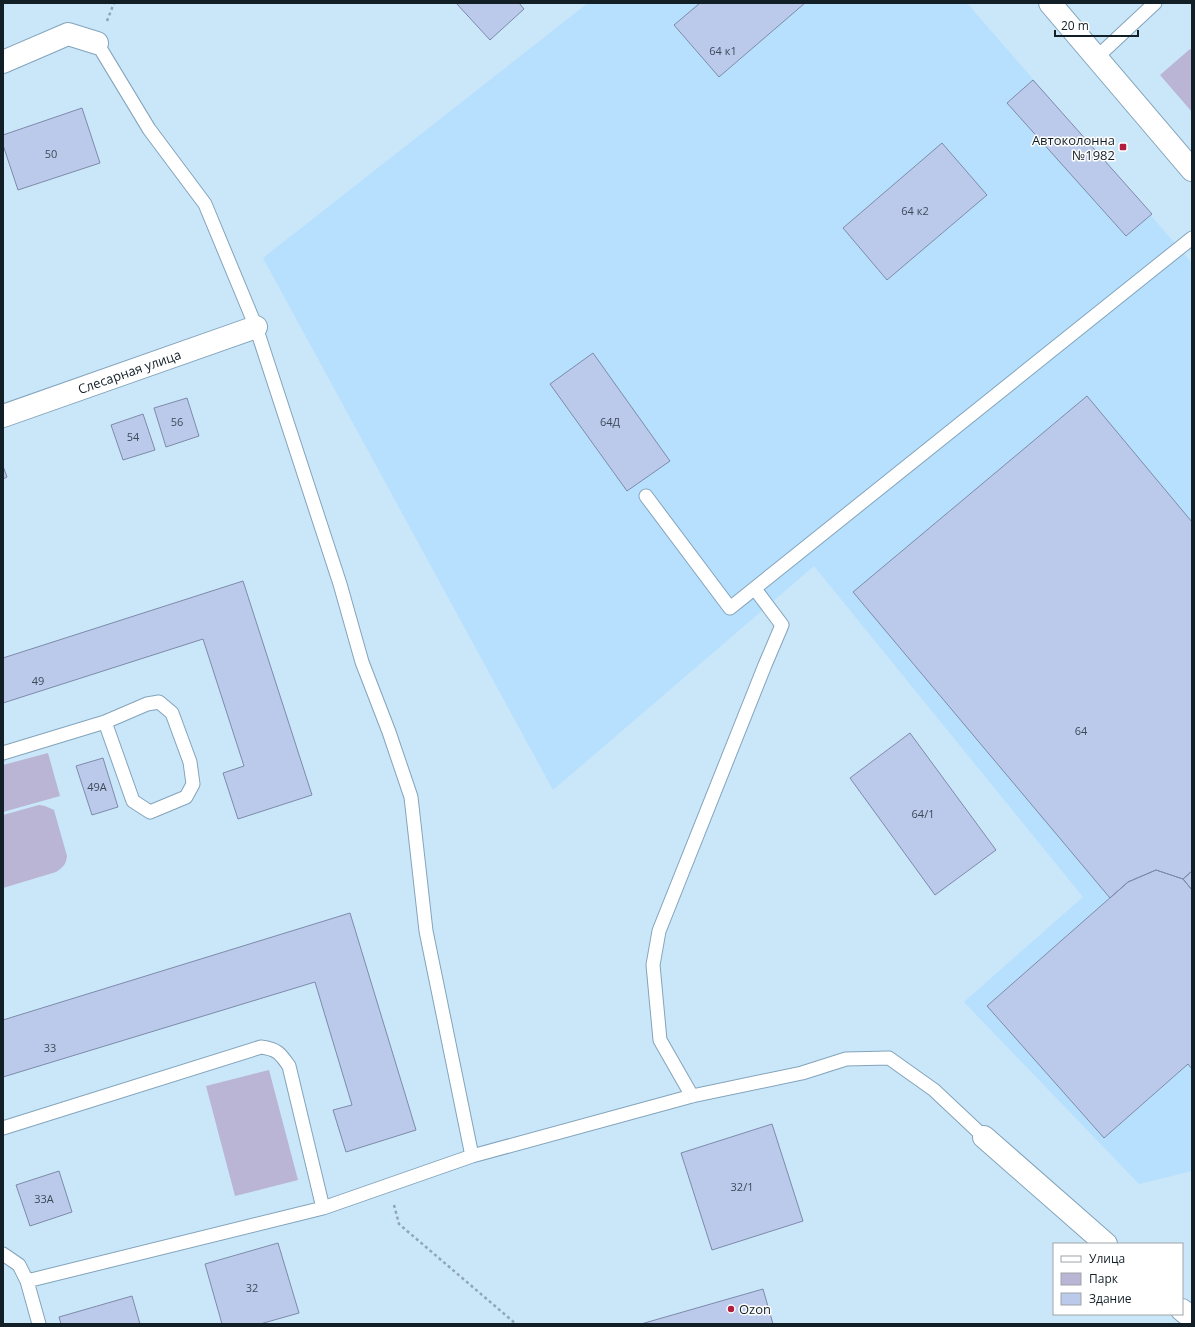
<svg xmlns="http://www.w3.org/2000/svg" width="1195" height="1327" viewBox="0 0 1195 1327" font-family="'Open Sans',sans-serif">
<style>
.built{fill:#b6e0fd}
.green{fill:#bab4d5}
.building{fill:#bbcaeb;stroke:#7d8baa}
.lines{fill:none;stroke-linecap:round;stroke-linejoin:round}
.service-casing{stroke:#83a4bb;stroke-width:15}
.minor-casing{stroke:#83a4bb;stroke-width:24}
.tertiary-casing{stroke:#83a4bb;stroke-width:24}
.path{stroke:#8fa6b6;stroke-width:2.5;stroke-dasharray:3 3;stroke-linecap:butt}
.service{stroke:#fff;stroke-width:13}
.minor{stroke:#fff;stroke-width:22}
.tertiary{stroke:#fff;stroke-width:22}
.poi-dot{fill:#b11e3f;stroke:#fff;stroke-width:1.5}
.labels{text-anchor:middle;stroke-width:3;stroke-linejoin:round;paint-order:stroke}
.number-label{font-size:11px;fill:#3c4a58}
.poi-label{font-size:13px;fill:#121f27;stroke:#fff;text-anchor:end}
.street-label{font-size:13px;fill:#121f27;stroke:#fff}
</style>
<rect width="100%" height="100%" fill="#cae6f9"/>
<path class="built" d="M588,3H967L1192,263V1171L1139,1184L964,1002L1083,897L814,566L553,790L263,258Z"/>
<path class="green" d="M1190,49L1192,51V112L1160,75Z
M48,753L60,796L3,812V765Z
M39,805L45,806L54,810L67,856C66,865 63,867 56,872L3,888V815Z
M269,1070L298,1180L235,1196L206,1086Z"/>
<path class="building" d="M456,3H519L524,9L490,40Z
M700,3H805L719,77L674,25Z
M1033,80L1152,214L1126,236L1007,103Z
M82,108L100,163L18,190L3,145V135Z
M942,143L987,195L887,280L843,228Z
M593,353L670,461L627,491L550,384Z
M1087,396L1192,522V871L1183,879L1156,870L1128,882L1110,898L853,592Z
M187,398L199,436L166,447L154,408Z
M143,414L155,450L123,460L111,425Z
M3,466L7,477L3,479Z
M243,581L312,795L238,819L223,773L244,766L203,639L3,703V658Z
M910,733L996,850L935,895L850,778Z
M103,758L118,807L92,815L76,766Z
M1156,870L1183,879L1192,890V1069L1188,1064L1104,1138L987,1006L1128,882Z
M1192,871V890L1183,879Z
M350,913L416,1130L346,1152L333,1110L352,1105L315,982L3,1077V1020Z
M772,1124L803,1221L712,1250L681,1153Z
M59,1171L72,1212L30,1226L16,1185Z
M278,1243L299,1313L260,1324H222L205,1264Z
M763,1289L773,1324H641Z
M132,1296L140,1324H61L59,1317Z"/>
<g class="lines">
<defs>
<path id="service" d="M97,43L149,129L205,204L256,327L340,584L362,662L389,732L411,797L426,931L472,1156
M1096,58L1155,3
M646,496L730,608L1192,238
M3,753L105,722L147,704L159,702L172,713L190,762L193,784L186,797L150,812L133,801L105,722
M692,1096L660,1040L653,965L659,931L765,665L782,625L755,589
M3,1128L261,1047C277,1049 280,1053 289,1066L323,1208
M3,1254L19,1265L27,1281L323,1208L472,1156L692,1096L802,1073L846,1059L889,1058L934,1090L984,1137
M27,1281L39,1324"/>
<g id="minor">
<path d="M3,62L68,34L97,43"/>
<path id="s1" d="M3,416L256,327"/>
<path d="M984,1137L1106,1244"/>
<path d="M1182,1310L1192,1318"/>
</g>
<path id="tertiary" d="M1050,3L1192,170"/>
</defs>
<use href="#service" class="service-casing"/>
<use href="#minor" class="minor-casing"/>
<use href="#tertiary" class="tertiary-casing"/>
<path class="path" d="M107,21L114,3
M394,1205L399,1224L516,1324"/>
<use href="#service" class="service"/>
<use href="#minor" class="minor"/>
<use href="#tertiary" class="tertiary"/>
</g>
<g class="poi-dot">
<rect x="1119" y="143" width="8" height="8" rx="2"/>
<circle cx="731" cy="1309" r="4"/>
</g>
<g class="labels">
<g class="number-label">
<text x="723" y="55">64 к1</text>
<text x="51" y="158">50</text>
<text x="915" y="215">64 к2</text>
<text x="177" y="426">56</text>
<text x="610" y="426">64Д</text>
<text x="133" y="441">54</text>
<text x="38" y="685">49</text>
<text x="1081" y="735">64</text>
<text x="97" y="791">49А</text>
<text x="923" y="818">64/1</text>
<text x="50" y="1052">33</text>
<text x="742" y="1191">32/1</text>
<text x="44" y="1203">33А</text>
<text x="252" y="1292">32</text>
</g>
<g class="poi-label">
<text x="1115" y="145">Автоколонна<tspan x="1115" dy="15">№1982</tspan></text>
<text x="739" y="1314" text-anchor="start">Ozon</text>
</g>
<g class="street-label">
<text dy="5" stroke="none"><textPath href="#s1" startOffset="134">Слесарная улица</textPath></text>
</g>
</g>
<rect width="1195" height="1327" fill="none" stroke="#121f27" stroke-width="8"/>
<rect x="1053" y="1243" width="130" height="72" fill="#ffffff" stroke="#a0a5a9"/>
<rect x="1061" y="1256" width="20" height="6" fill="#ffffff" stroke="#a0a5a9"/>
<text x="1089" y="1263" font-size="12" fill="#121f27">Улица</text>
<rect x="1061" y="1273" width="20" height="12" fill="#bab4d5" stroke="#a0a5a9"/>
<text x="1089" y="1283" font-size="12" fill="#121f27">Парк</text>
<rect x="1061" y="1293" width="20" height="12" fill="#bbcaeb" stroke="#a0a5a9"/>
<text x="1089" y="1303" font-size="12" fill="#121f27">Здание</text>
<path d="M1055 30v6h83v-6" fill="none" stroke="#121f27" stroke-width="2"/>
<text x="1061" y="30" font-size="12" fill="#121f27" stroke="#ffffff" stroke-width="3" paint-order="stroke">20 m</text>
</svg>
